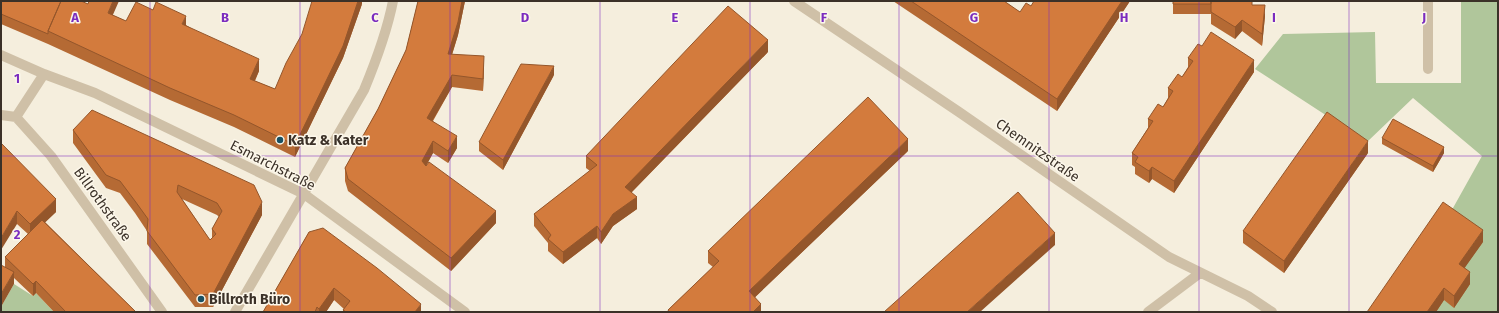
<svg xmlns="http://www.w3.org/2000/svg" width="1499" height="313" viewBox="0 0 1499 313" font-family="'Fira Sans',sans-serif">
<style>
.green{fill:#b0c69b}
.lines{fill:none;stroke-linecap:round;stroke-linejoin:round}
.minor{stroke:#cfc0a7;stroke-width:10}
.wall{fill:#b56a34;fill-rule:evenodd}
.shaded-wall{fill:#94562b}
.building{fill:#d37b3d;stroke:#94562b;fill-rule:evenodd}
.grid{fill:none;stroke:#7b2cbf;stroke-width:1;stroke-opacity:0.55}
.poi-dot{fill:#195062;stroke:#fcf7ea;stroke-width:1.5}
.labels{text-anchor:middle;stroke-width:3;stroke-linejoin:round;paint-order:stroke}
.poi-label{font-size:14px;font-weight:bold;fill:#3b3128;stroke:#fcf7ea;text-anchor:start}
.street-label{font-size:14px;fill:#3b3128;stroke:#fcf7ea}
.grid-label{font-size:13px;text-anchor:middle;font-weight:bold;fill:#7b2cbf;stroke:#fcf7ea;stroke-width:3;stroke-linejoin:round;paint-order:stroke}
</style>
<rect width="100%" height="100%" fill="#f5eedd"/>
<path class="green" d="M1461,1H1490L1498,2V312H1413L1400,303L1482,156L1413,98L1367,142L1255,69L1283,34L1375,32L1376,83H1461Z
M14,284L33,296L36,293L54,312H1V307Z"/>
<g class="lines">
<path class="minor" d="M794,1L959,112L1169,257L1248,296L1272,312
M1,55L44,74L16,117L1,115
M1428,69V1
M44,74L95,93L304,194L465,312
M16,117L51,156L162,312
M235,312L364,90C376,61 387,32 393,1
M1148,312L1200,273"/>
</g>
<path class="wall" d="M1,1L112,15L126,21L186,25L259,71L255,81L275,89L362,4L343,58L295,157L234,127L170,100L48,44L1,24Z
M418,1H465L458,35L452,55L484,68L483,91L452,87L433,121L457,148L448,163L433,153L426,165L496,223L451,271L348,191L345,181V168L378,109L406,50Z
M893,1H1004L1020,12L1031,6L1130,1L1057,111Z
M1173,1L1252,5L1265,16L1262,46L1242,31L1235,39L1211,24V14H1173Z
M1202,46L1254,72L1174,193L1152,179L1149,183L1135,174V167L1132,165V153L1148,128V119L1163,107L1168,98V88L1182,77L1188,67V58Z
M768,52L631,193L637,209L613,226L601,244L597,238L563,264L548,251V243L534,226V214L590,171L586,168V156Z
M554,75L503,170L479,151V142Z
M73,130L262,215L213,307H195L147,244V231L135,213L120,193L106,188L73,143ZM182,199L217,215L219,217L212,229V238L210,240Z
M1382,138L1444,153L1433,172L1382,144Z
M1,143L56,212L45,222L136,312H54L36,293L33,296L14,278V284L5,267V257L28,234L17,224Z
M908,151L755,297L761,312H668V310L713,267L708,263V251Z
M1368,153L1284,273L1243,243V231Z
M309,232L421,312H343V310L344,309L334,300L326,312H263Z
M1483,242L1464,268L1470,284L1454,308L1444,300L1436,312H1367Z"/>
<path class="shaded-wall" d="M113,1H119L108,26V13Z
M358,1H362V4L343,58L295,157V145Z
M462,1H465L458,35L448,67V54Z
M1122,1H1130L1057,111V99Z
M1265,5V16L1262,46V34Z
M186,16V28L182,24Z
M1242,20V31L1235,39V27Z
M768,40V52L625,199V187Z
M484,56V68L483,91V79Z
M259,59V71L250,91V79Z
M1254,60V72L1174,193V181Z
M554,66V75L503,170V160Z
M452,75V87L427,130V118Z
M457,136V148L448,163V151Z
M908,139V151L749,303V291Z
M433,141V153L422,174V161Z
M1368,141V153L1284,273V261Z
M1444,147V153L1433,172V166Z
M1152,167V179L1149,183V171Z
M637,197V209L613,226L601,244V232L613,214Z
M56,199V212L30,237V224Z
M262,202V215L213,307V294Z
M17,211V224L1,250V238Z
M496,211V223L451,271V258Z
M597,226V238L563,264V252Z
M1483,230V242L1459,276V264Z
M1055,233V245L980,312H967Z
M14,272V284L1,307V294Z
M1470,272V284L1454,308V296Z
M36,281V293L33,296V284Z
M334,288V300L326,312H319V309Z
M1444,288V300L1436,312H1427Z
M421,304V312H415Z
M761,304V312H753Z"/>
<path class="building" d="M1,1H61L48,31V34L1,14Z
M61,1H81L88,4L89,1H113L108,13L126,21L136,2L153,10L156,2L186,16L182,24L259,59L250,79L275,89L286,63L302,34L312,1H358L343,46L295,145L234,115L170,88L48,31Z
M418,1H462L458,22L448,54L484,56L483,79L452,75L427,118L457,136L448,151L433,141L422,161L426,166L429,162L496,211L451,258L348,179L345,168L378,109L406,50Z
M911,1H1004L1020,12L1026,3L1031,6L1034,1H1122L1057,99Z
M1173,1H1211V4H1173Z
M1211,1H1252V5H1265L1262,34L1242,20L1235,27L1211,12Z
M728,6L768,40L625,187L637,197L613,214L601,232L597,226L563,252L548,239L551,235L534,214L597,165L586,156Z
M1211,32L1254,60L1174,181L1152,167L1149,171L1135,162L1138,157L1132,153L1153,121L1148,119L1158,104L1163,107L1173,91L1168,88L1178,74L1182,77L1193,61L1188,58L1198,44L1202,46Z
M521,64L554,66L503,160L479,142Z
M868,97L908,139L749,291L761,304L753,312H669L668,310L719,261L708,251Z
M92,110L254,185L262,202L213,294L195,295L147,231L148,219L135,201L120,181L106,175L73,130ZM178,185L217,203L222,211L212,229L216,234L210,240L177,192Z
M1327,112L1368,141L1284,261L1243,231Z
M1393,119L1444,147L1433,166L1382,138Z
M1,143L56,199L30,224L17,211L1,238Z
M1018,192L1055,233L967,312H884Z
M1443,202L1483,230L1459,264L1470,272L1454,296L1444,288L1427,312H1367Z
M42,220L136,312H66L36,281L33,284L5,257Z
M323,228L377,268L421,304L415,312H346L343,310L350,301L334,288L319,309L317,307L315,312H263L309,232Z
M1,265L14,272L1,294Z"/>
<path class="grid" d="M150,1V312M300,1V312M450,1V312M600,1V312M750,1V312M899,1V312M1049,1V312M1199,1V312M1349,1V312M1,156H1498"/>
<g class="poi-dot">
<circle cx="280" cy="140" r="4"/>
<circle cx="201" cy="299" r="4"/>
</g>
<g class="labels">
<g class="poi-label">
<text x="288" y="145">Katz &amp; Kater</text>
<text x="209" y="304">Billroth Büro</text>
</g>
<g class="street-label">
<text transform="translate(1038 150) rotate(35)" y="5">Chemnitzstraße</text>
<text transform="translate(273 165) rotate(27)" y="5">Esmarchstraße</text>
<text transform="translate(103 204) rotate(54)" y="5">Billrothstraße</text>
</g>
</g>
<g class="grid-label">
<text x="75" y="22">A</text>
<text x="225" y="22">B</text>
<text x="375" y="22">C</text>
<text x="525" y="22">D</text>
<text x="675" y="22">E</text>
<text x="824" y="22">F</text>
<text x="974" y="22">G</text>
<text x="1124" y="22">H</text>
<text x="1274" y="22">I</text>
<text x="1424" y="22">J</text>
<text x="17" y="83">1</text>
<text x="17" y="239">2</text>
</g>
<rect width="1499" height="313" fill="none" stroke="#3b3128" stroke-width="4"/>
</svg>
